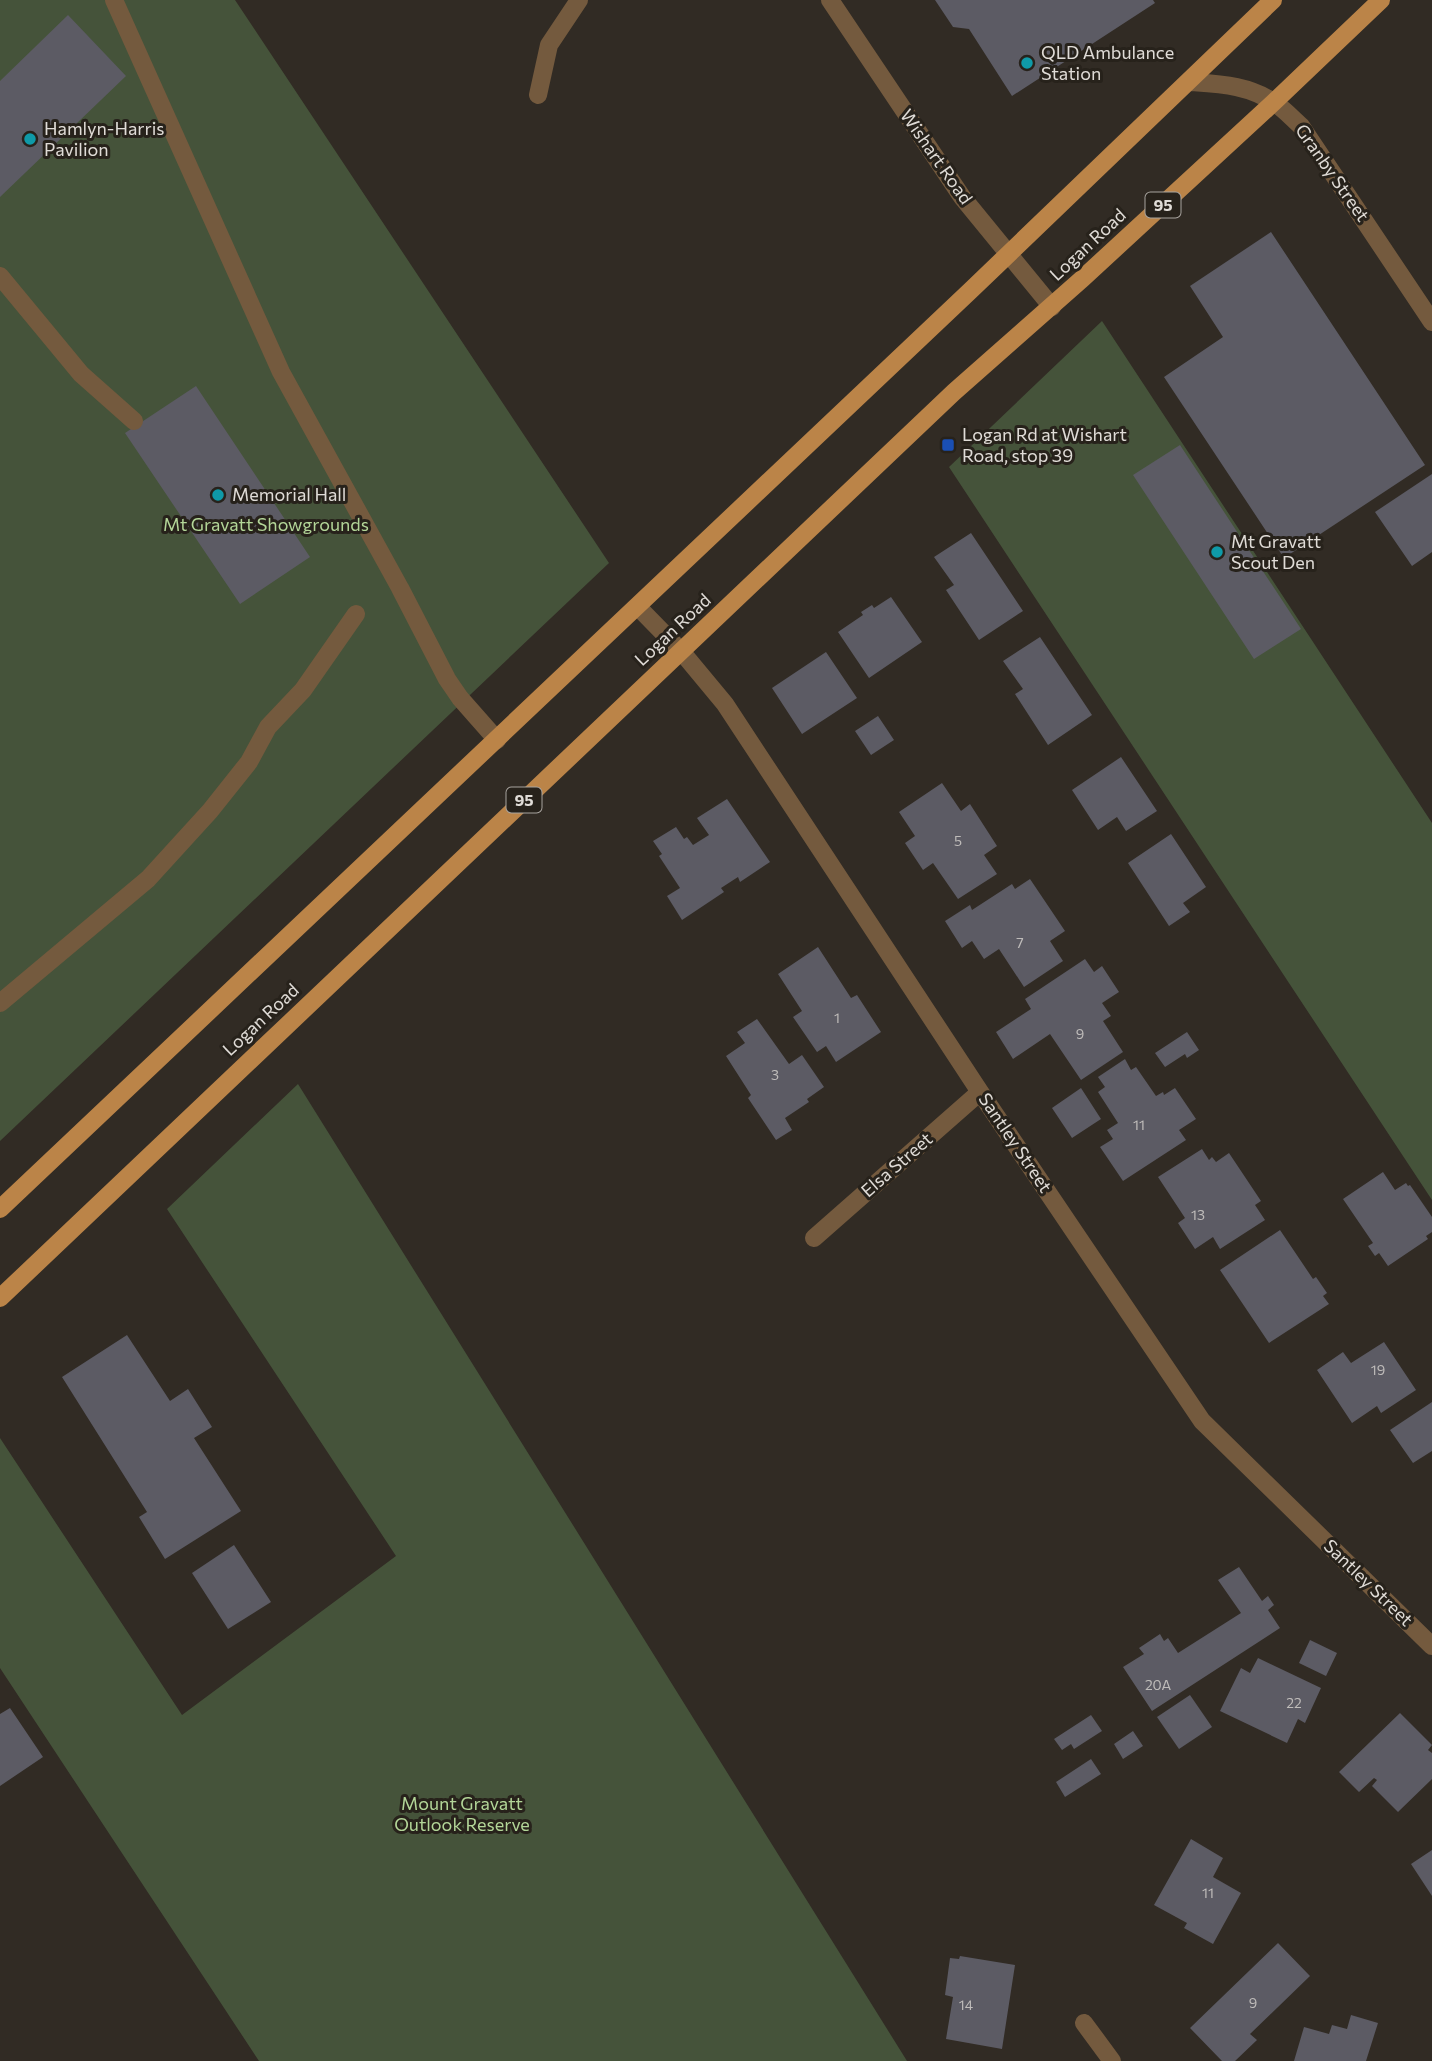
<svg xmlns="http://www.w3.org/2000/svg" width="1432" height="2061" viewBox="0 0 1432 2061" font-family="Commissioner,sans-serif">
<style>
.green{fill:#45533a}
.building{fill:#5c5b64}
.lines{fill:none;stroke-linecap:round;stroke-linejoin:round}
.lane{stroke:#745a3e;stroke-width:18}
.street{stroke:#745a3e;stroke-width:18}
.primary{stroke:#bb8448;stroke-width:18}
.culture-dot{fill:#0f9aa8;stroke:#27221b;stroke-width:2.5}
.transit-dot{fill:#1a4fb4;stroke:#27221b;stroke-width:2.5}
.labels{text-anchor:middle;stroke-width:6;stroke-linejoin:round;paint-order:stroke}
.number-label{font-size:14px;fill:#bfbcba}
.shield{fill:#27221b;stroke:#a8a49f;stroke-width:2}
.shield-label{font-size:16px;font-weight:bold;fill:#e0dcd7}
.poi-label{font-size:18px;fill:#e0dcd7;stroke:#27221b;text-anchor:start}
.street-label{font-size:18px;fill:#e0dcd7;stroke:#27221b}
.park-label{font-size:18px;fill:#b3d698;stroke:#27221b}
</style>
<rect width="100%" height="100%" fill="#312b24"/>
<path class="green" d="M0,0H235L609,563L0,1141Z
M1102,321L1432,823V1200L949,467Z
M298,1084L907,2061H259L0,1668V1438L182,1715L396,1556L167,1209Z"/>
<path class="building" d="M935,0H1153L1155,3L1012,96L969,29L953,27Z
M68,15L126,76L0,197V81Z
M1271,232L1425,465L1284,558L1164,377L1223,337L1190,286Z
M196,386L310,557L240,604L125,433Z
M1180,445L1301,629L1254,659L1133,475Z
M1432,474V552L1412,566L1375,512Z
M971,533L1023,611L979,640L946,590L954,585L934,557Z
M891,597L922,642L869,678L838,632L863,615L861,612L872,605L874,608Z
M1040,637L1092,715L1048,745L1015,694L1023,689L1003,661Z
M826,652L857,698L802,734L772,688Z
M878,716L894,740L871,755L855,731Z
M1121,757L1157,811L1126,831L1117,817L1098,830L1072,790Z
M942,783L961,811L970,804L997,846L984,855L997,874L958,899L933,863L923,870L905,843L915,836L899,812Z
M727,799L770,862L740,882L738,877L721,888L724,892L682,920L667,896L680,888L659,856L662,854L653,841L676,827L684,839L687,837L693,845L709,835L697,818Z
M1171,834L1206,887L1183,903L1190,912L1169,926L1128,863Z
M1030,879L1065,931L1050,941L1063,961L1024,987L999,949L984,959L972,941L962,948L945,921L970,905L972,910L1012,884L1015,889Z
M818,947L851,998L857,995L881,1032L836,1062L826,1046L817,1052L793,1017L802,1011L778,974Z
M1085,959L1094,972L1102,966L1119,992L1102,1003L1111,1016L1103,1021L1123,1052L1081,1080L1050,1034L1013,1059L996,1032L1031,1009L1025,999Z
M757,1019L789,1064L802,1055L824,1087L807,1099L809,1102L785,1118L792,1130L776,1140L748,1098L751,1095L726,1056L745,1043L737,1032Z
M1187,1032L1199,1050L1187,1058L1185,1054L1165,1067L1155,1053Z
M1125,1059L1131,1070L1136,1067L1156,1096L1163,1092L1164,1095L1175,1088L1196,1119L1179,1130L1186,1140L1123,1181L1100,1147L1113,1139L1107,1130L1118,1123L1098,1092L1105,1087L1098,1077Z
M1081,1088L1101,1119L1072,1138L1052,1108Z
M1202,1149L1209,1160L1212,1157L1216,1162L1229,1153L1261,1201L1255,1205L1265,1220L1220,1249L1213,1237L1195,1249L1178,1223L1185,1218L1158,1177Z
M1383,1172L1395,1190L1406,1183L1408,1186L1410,1185L1432,1217V1232L1426,1236L1428,1239L1388,1266L1379,1253L1375,1256L1368,1246L1373,1243L1343,1199Z
M1280,1230L1313,1279L1316,1277L1327,1293L1323,1296L1329,1304L1269,1343L1220,1270Z
M127,1335L170,1401L188,1389L212,1427L194,1438L241,1511L165,1559L139,1517L147,1512L62,1377Z
M1384,1342L1416,1390L1381,1413L1377,1406L1352,1423L1317,1370L1343,1352L1351,1363Z
M1432,1402V1451L1413,1463L1390,1430Z
M234,1545L271,1602L228,1629L192,1573Z
M1239,1567L1262,1601L1268,1596L1274,1605L1268,1610L1280,1628L1152,1711L1123,1667L1144,1654L1139,1648L1160,1634L1164,1641L1168,1638L1178,1653L1241,1613L1218,1580Z
M1310,1640L1337,1653L1326,1676L1299,1663Z
M1258,1658L1321,1688L1305,1723L1298,1719L1287,1743L1220,1711L1241,1668L1250,1673Z
M1190,1695L1212,1727L1179,1749L1157,1717Z
M10,1708L43,1757L0,1786V1714Z
M1400,1713L1432,1745L1428,1750L1432,1753V1779L1398,1812L1372,1786L1377,1780L1374,1778L1359,1792L1339,1772Z
M1091,1715L1102,1731L1074,1749L1071,1744L1062,1750L1054,1739Z
M1133,1731L1143,1746L1123,1759L1114,1744Z
M1091,1759L1101,1774L1065,1797L1056,1782Z
M1191,1839L1223,1858L1213,1877L1241,1893L1213,1944L1184,1928L1187,1923L1154,1905Z
M1432,1850V1896L1411,1864Z
M1278,1943L1310,1976L1250,2034L1257,2040L1235,2061H1222L1190,2028Z
M960,1956L1015,1965L1002,2049L946,2039L953,1997L945,1995L950,1958L959,1959Z
M1351,2015L1378,2023L1366,2061H1294L1304,2027L1329,2034L1332,2025L1347,2029Z"/>
<g class="lines">
<path class="lane" d="M114,0L281,372L400,588L447,679L460,698L497,740
M0,276L81,374L134,421
M0,1003L148,879L210,811L249,762L268,727L303,690L356,614"/>
<path class="street" d="M830,0L962,197L1052,307
M1190,82C1220,84 1250,85 1276,104C1285,110 1293,119 1301,126L1432,322
M538,95L549,45L579,0
M638,607L681,651L725,704L980,1092L1202,1421L1432,1646
M814,1238L980,1092
M1084,2023L1112,2061"/>
<path class="primary" d="M0,1209L970,291L1273,0
M0,1298L954,392L1082,279L1274,102L1381,0"/>
</g>
<g class="culture-dot">
<circle cx="1027" cy="63" r="7"/>
<circle cx="30" cy="139" r="7"/>
<circle cx="218" cy="495" r="7"/>
<circle cx="1217" cy="552" r="7"/>
</g>
<rect class="transit-dot" x="941" y="438" width="14" height="14" rx="3.5"/>
<g class="labels">
<g class="number-label">
<text x="958" y="846">5</text>
<text x="1020" y="948">7</text>
<text x="837" y="1023">1</text>
<text x="1080" y="1039">9</text>
<text x="775" y="1080">3</text>
<text x="1139" y="1130">11</text>
<text x="1198" y="1220">13</text>
<text x="1378" y="1375">19</text>
<text x="1158" y="1690">20A</text>
<text x="1294" y="1708">22</text>
<text x="1208" y="1898">11</text>
<text x="1253" y="2008">9</text>
<text x="966" y="2010">14</text>
</g>
<g class="shield">
<rect x="1145.5" y="192.5" width="35" height="25" rx="5"/>
<rect x="506.5" y="787.5" width="35" height="25" rx="5"/>
</g>
<g class="shield-label">
<text x="1163" y="211">95</text>
<text x="524" y="806">95</text>
</g>
<g class="poi-label">
<text x="1041" y="59">QLD Ambulance<tspan x="1041" dy="21">Station</tspan></text>
<text x="44" y="135">Hamlyn-Harris<tspan x="44" dy="21">Pavilion</tspan></text>
<text x="962" y="441">Logan Rd at Wishart<tspan x="962" dy="21">Road, stop 39</tspan></text>
<text x="232" y="501">Memorial Hall</text>
<text x="1231" y="548">Mt Gravatt<tspan x="1231" dy="21">Scout Den</tspan></text>
</g>
<g class="street-label">
<text transform="translate(936 157) rotate(55)" y="6">Wishart Road</text>
<text transform="translate(1332 173) rotate(55)" y="6">Granby Street</text>
<text transform="translate(1088 245) rotate(-43)" y="6">Logan Road</text>
<text transform="translate(673 630) rotate(-43)" y="6">Logan Road</text>
<text transform="translate(261 1020) rotate(-43)" y="6">Logan Road</text>
<text transform="translate(1015 1143) rotate(56)" y="6">Santley Street</text>
<text transform="translate(897 1165) rotate(-41)" y="6">Elsa Street</text>
<text transform="translate(1368 1583) rotate(44)" y="6">Santley Street</text>
</g>
<g class="park-label">
<text x="266" y="531">Mt Gravatt Showgrounds</text>
<text x="462" y="1810">Mount Gravatt<tspan x="462" dy="21">Outlook Reserve</tspan></text>
</g>
</g>
</svg>
